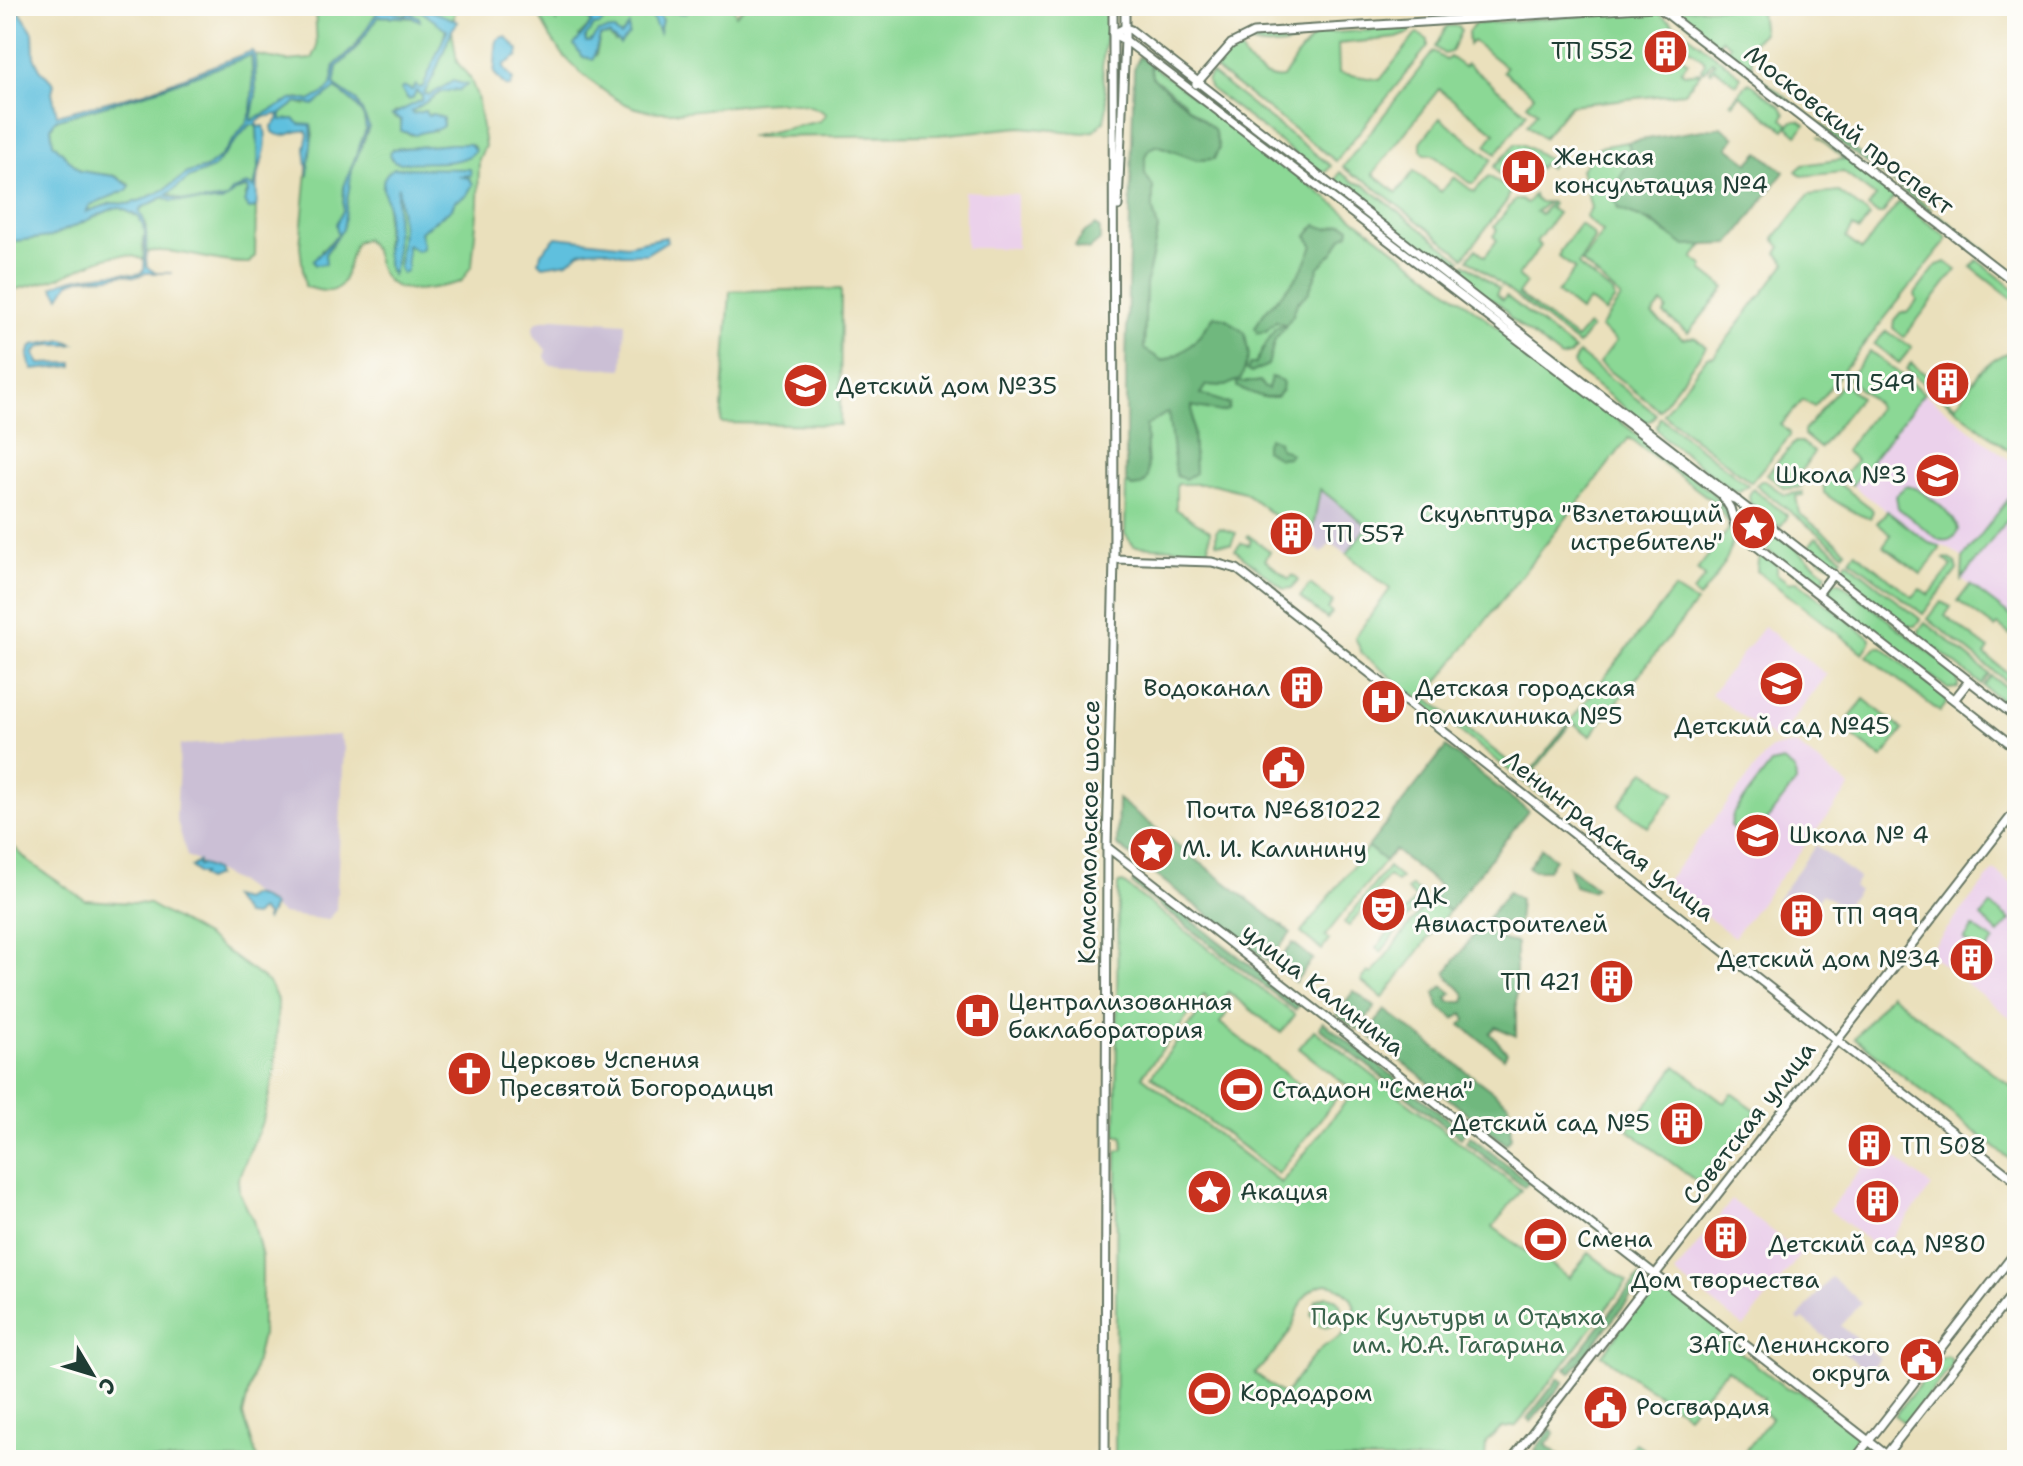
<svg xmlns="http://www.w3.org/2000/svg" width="2023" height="1466" viewBox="0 0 2023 1466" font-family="'Shantell Sans',sans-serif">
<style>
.built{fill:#ebd1eb}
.industrial{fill:#cbbfd5}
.green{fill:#8bd895;stroke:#558a64;stroke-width:2;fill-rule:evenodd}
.forest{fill:#70b87e;stroke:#487a59;stroke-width:2}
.water{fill:#5fc0de;stroke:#3f7e89;stroke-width:2;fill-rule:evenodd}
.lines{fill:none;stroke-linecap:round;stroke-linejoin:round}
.secondary-casing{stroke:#667664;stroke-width:11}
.primary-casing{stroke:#667664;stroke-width:11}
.secondary{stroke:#fff;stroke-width:7}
.primary{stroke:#fff;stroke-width:7}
.labels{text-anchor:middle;stroke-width:6;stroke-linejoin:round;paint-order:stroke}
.poi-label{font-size:24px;fill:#1f3d34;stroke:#fdfcf7;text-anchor:start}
.street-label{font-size:24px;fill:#1f3d34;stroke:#fdfcf7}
.park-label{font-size:24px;fill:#3a644c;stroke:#fdfcf7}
</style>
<rect width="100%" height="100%" fill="#fdfcf7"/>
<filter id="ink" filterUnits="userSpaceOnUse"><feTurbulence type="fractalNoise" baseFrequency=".0125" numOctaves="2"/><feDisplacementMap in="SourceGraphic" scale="16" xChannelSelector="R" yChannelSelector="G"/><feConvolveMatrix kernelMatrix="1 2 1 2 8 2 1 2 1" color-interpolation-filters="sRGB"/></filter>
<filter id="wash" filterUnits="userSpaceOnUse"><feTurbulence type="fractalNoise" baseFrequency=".006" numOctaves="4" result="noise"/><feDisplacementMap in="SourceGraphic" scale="32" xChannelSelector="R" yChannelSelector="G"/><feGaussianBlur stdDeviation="1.8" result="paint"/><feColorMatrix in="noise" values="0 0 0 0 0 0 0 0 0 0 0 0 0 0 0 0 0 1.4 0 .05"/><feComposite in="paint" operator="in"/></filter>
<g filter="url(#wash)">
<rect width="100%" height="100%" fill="#eae0bc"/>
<path class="built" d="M964,191L1017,194V248H966Z
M1924,393L2017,466V488L1963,558L1949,548L1929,543L1852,485Z
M2017,507V621L1962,579Z
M1764,626L1827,675L1777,741L1711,694Z
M1797,745L1850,787L1734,937L1664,884L1771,748Z
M1994,870L2017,888V1023L1928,953Z
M1880,1145L1932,1187L1881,1251L1829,1210Z
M1732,1200L1801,1254L1744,1327L1675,1273Z"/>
<path class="industrial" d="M554,318L625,323L623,369L550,365L545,357L546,350L534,335L533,327L538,321Z
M1319,489L1368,526L1347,554L1331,543L1322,553L1310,544Z
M339,735L344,747L336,909L328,920L282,914L237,882L187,856L176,817L180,745Z
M1816,845L1859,878L1853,887L1858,890L1844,908L1822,894L1803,921L1776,901Z
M1831,1277L1861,1302L1841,1326L1880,1358L1868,1372L1803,1319L1800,1322L1797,1319Z"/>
<path class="green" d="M315,6H415L406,15L380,8L354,48L335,65L331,85L326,92L310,101C306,100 302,98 298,98C294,98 258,118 250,121L256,94L255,55L287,61L312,59L317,49Z
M421,6H455L454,19L444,18Z
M536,6H554L550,10L556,21L557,11L582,6L581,10L592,23L579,36L596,55L600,36L609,35L615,42L621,36L598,32L590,42H586V35L605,10L598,6H647L659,32L662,20L657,12L670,6H733L736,15L745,6H1110L1102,66L1107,106L1104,121L1094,131L1084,133L1021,127L937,135L748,137L820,121L826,114C785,84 695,121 644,110C623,106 606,93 590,80C565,61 546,36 536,6Z
M1759,6L1763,33L1750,45L1753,72L1931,209L1929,211L1731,59L1727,52L1730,45L1722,39L1717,45L1712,44L1678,15L1683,9Z
M415,9C424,10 438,22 446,28C448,45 433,72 423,87L410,90L406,98L416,90L422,96V100L405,110L395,112L394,117L402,120L401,131L412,135L423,130L434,131L425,111L413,114L411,112L441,92L460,90L458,84L453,82L430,95L424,94V90L434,75L452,30L457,62L470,78L477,96L485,146L479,159L478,203L472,265L461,282C438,288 396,299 382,274C374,259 379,253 365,239L356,242C342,267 353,305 305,286L300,246L309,149L313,135L311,125H300L294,119L281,120V114L297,102L306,105L336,88L356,105L364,117L366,129L344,187L343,211L336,224L338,235L321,251L325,254C353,221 341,203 352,169C357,154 365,141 369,126L357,102L334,85L337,67L354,51L379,16L415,18L410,13ZM452,144H470L474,147C444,168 434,159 401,163L394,149ZM394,168L471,175L458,176L469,178L473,184L466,196L455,201L452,208L420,232L423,246L407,244V270L399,268L402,228L398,186L394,208L396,264L389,271L385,245L387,203Z
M1621,12L1658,13L1673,23L1664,35L1665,44L1657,54L1665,60L1673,51L1688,62L1681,71L1684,74L1701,72L1684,93L1570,105L1543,138L1527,125L1537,112L1527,104L1534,95L1503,71L1506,67L1473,41L1469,45L1468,32L1475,24Z
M1676,25L1741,76L1737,85L1715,68L1711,72L1709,70L1715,63L1713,61L1704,71L1701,69L1705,63L1704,60L1680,42L1670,41V32Z
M1447,26H1459L1461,31L1451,52L1444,54L1435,47Z
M1406,28L1411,29L1410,33L1397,38L1338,44L1339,73L1380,80L1417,33L1428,40V46L1336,161L1215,69L1233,47L1240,48C1245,64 1265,81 1283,78L1296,57L1316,34Z
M1297,36L1300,39L1297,42C1283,46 1262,49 1249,42L1254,38Z
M1433,52L1446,60L1450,57L1464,67L1467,64L1527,113L1496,154L1486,145L1495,133L1439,89L1373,174L1397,193L1414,171L1441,192L1454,177L1474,192L1489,176L1509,190L1508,199L1464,257L1365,180L1354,176L1343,167Z
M251,54L253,85L251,113L247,122L221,156L206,168L188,173L164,190L142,200L128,204L112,203L87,212L89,205L127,190L129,184L115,176L80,171L53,143L51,128L55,120L144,94Z
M1150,64L1508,335L1507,338L1527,355L1524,359L1532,365L1536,361L1553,369L1711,492C1751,531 1728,563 1699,599L1693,592L1705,577L1697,570L1728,530V524L1718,505L1629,438L1426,697L1527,776L1674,589L1696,603L1590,736L1572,722L1534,771L1552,786L1543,797L1362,654L1355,637L1390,589L1347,554L1367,526L1320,489L1310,544L1244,492L1213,484H1178L1176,487V509L1210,531L1209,550L1134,546L1125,534L1126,482L1132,487L1148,476L1146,426L1168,412L1194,473L1192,405L1221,412L1229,404L1201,394L1207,385L1225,386L1214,316C1198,339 1190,351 1163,361L1144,349L1146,284L1158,229L1153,210V187L1145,174V156L1149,149L1156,145L1197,160L1213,159L1219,148L1183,101L1152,77Z
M1211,73L1331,166L1326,172H1319L1211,89L1207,81Z
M1749,82L1781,107L1785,114L1782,119L1789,125L1793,121H1799L1805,125L1797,135L1787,126L1784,130L1740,95L1733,104L1731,102Z
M1440,118L1492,159L1474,183H1470L1433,155L1425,154L1421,150V142Z
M249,125H255L257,128L259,166L254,188L249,185L238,190L249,188L245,198L249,209L256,208L255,256L249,263C213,264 181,247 145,252V232L143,248L144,260C113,245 84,269 55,279C39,284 22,287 6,292V242L50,237L114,208H121L139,217L145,230L146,224L139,212L141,208L164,197L171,201L179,199L167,194L189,178L213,168Z
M1818,137L1895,195L1883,214H1877L1868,207L1876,197L1843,172L1802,176L1796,171L1803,165L1845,159Z
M1628,142C1634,160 1624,171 1615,186L1629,213C1659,222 1672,246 1703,245L1693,258L1704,266L1702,270L1725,288L1688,333L1664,314L1667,309L1662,303L1652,315L1683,339L1695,337L1706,347L1659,410L1599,363L1616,341L1600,328L1621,298L1582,262L1603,232L1585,217L1591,208L1581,169L1599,147Z
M1515,144H1522L1554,162L1549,168L1542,164L1539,168L1520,153L1507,172L1499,174L1494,167Z
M1340,172L1354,182L1364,185L1461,260L1451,268L1442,266L1338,187L1336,180Z
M1839,192L1868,214L1869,217L1859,231L1853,227L1846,238L1862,250L1899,202L1945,235L1947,240L1814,407L1803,400L1781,425L1790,433V436L1751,482L1663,414L1707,357L1714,356L1786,263L1777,253L1781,247L1774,239L1809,195Z
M1534,194L1535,199L1540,202H1548L1536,212L1541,214L1551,202L1553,204L1550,208L1558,213L1536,242L1541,246L1518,276L1526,283L1518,294L1576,339L1588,325L1591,328L1578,345L1468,259L1476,249L1485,256L1497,240L1493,236L1497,230L1494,227L1515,200H1521L1527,204Z
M1938,214L1992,255L1989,258L1937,219Z
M1580,224L1593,234L1594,239L1578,265L1613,294L1615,299L1605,313L1589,300L1580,311L1557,293L1575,269L1559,257L1560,251Z
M1977,260L2017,291V303L1971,267Z
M1946,262L1956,270L1904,337L1893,328L1894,320L1901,312L1907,313L1917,301L1915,294L1937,265Z
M1465,263L1499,289L1496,294L1503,300L1506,296L1574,350L1569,356L1561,358L1510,318C1497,292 1467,297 1458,274Z
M841,289L840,425L721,423L730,291Z
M1886,331L1912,347L1899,363L1874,344Z
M2016,344L2017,345V457L1906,369L1911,363L1932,380L1940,370L1946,375L1939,384L1947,390L1945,396L1956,406C1969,387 1985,358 2008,353Z
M1870,351L1924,393L1852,485L1843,478L1856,460L1845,451L1878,408L1876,403L1848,379Z
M1578,353L1656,414L1652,420L1646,422L1639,419L1578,371L1573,364Z
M1841,385L1847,386L1860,397L1820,448L1804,435V431Z
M1660,417L1748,485L1738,492L1731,489L1663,437L1656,428Z
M1795,442H1801L1814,452L1801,471L1802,487L1785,489L1767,474Z
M1826,474L1871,508L1873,511L1870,518C1861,518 1833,500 1824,493L1823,477Z
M1761,481H1765L1785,495L1802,492L1803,495L1796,496L1799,513L1846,550L1843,553L1756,485Z
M1906,486C1920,487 1957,516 1958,530C1955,539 1947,543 1938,539L1898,508L1896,495Z
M2017,488V507L1962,579L1963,558Z
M1753,489L1788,516L1780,527L1750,503L1749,495Z
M1887,511L1929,543L1940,546V549L1921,574L1883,546L1891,535L1877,523Z
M1752,517L1774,532L1762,547L1743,529L1745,521Z
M1220,528L1236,533L1231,544L1216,543V531Z
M1778,534L1826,573L1821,584L1813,585L1766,549Z
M1248,535L1270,551L1265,560L1289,579L1293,575L1297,578L1298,581L1292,588L1284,589L1235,550L1241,543L1249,545L1251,541L1247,537Z
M1816,537L1842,557L1836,565C1826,565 1812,554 1810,545Z
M1855,552L1913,597L1920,589L1929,595L1952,566L1944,559L1947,558L1955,562L1957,570L1923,614L1850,559Z
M1762,554L1777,565V574L1789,583L1797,581L1870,638V643L1863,653L1757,571L1758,560Z
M1847,561L1920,619L1915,626H1908L1840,573V570Z
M1834,581L1840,582L1958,675V688L1948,689L1828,597L1826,590Z
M1310,584L1333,602L1328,609L1332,613L1327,619L1300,597Z
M1970,585L2017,621V626L2010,635L1998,625L1995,628L1958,601Z
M1941,602L1951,607L1945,616L1989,649L1985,655L2017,680V690L1928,619Z
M1925,622L1989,674L1981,684L1920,636L1919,630Z
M1877,647H1882L1946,698V704L1940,712L1867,656Z
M1991,676L2017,696V713L1983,686Z
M1864,699L1903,730L1882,758L1842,728Z
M1783,761L1795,770L1796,782L1757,833L1749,837L1739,836L1731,826L1733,814L1771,764Z
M1645,770L1675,793L1648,827L1619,805Z
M6,839L29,862L85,900L149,904L205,936L269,983L278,1001L275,1069L263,1120L238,1179L239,1192L253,1220L262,1257V1335L243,1415L258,1460H6Z
M1368,847L1385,861L1325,936L1329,940L1322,950L1301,933Z
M1388,867L1401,878L1397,882L1388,876L1349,926L1344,923Z
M1123,883L1295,1015L1281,1033L1228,992L1218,1005L1227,1013L1220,1023L1317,1098L1326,1087L1338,1096L1278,1174L1151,1076L1209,1000L1204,995L1142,1076L1281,1183L1354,1091L1299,1048L1314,1030L1521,1190L1493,1227L1539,1261L1544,1259L1569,1278L1589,1253L1627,1282L1516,1426L1502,1428L1486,1442L1485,1460H1219L1115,1455L1117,1152L1123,1149V1137L1116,1135L1118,884ZM1326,1284C1348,1286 1365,1309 1349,1329C1341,1338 1327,1342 1319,1351C1305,1364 1296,1381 1284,1395L1255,1374C1266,1361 1280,1348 1289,1333C1300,1313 1299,1289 1326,1284Z
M1411,886L1424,896L1381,952L1376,948L1416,898L1407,890Z
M1431,897L1449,911L1383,998L1361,981L1368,972L1372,974Z
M1991,905L2010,920L1999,934L1981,917Z
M1973,927L1994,941L1983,955L1964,940Z
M1890,994L2017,1091L2016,1164L1855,1038Z
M1676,1066L1725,1103L1732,1093L1757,1111L1700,1184L1628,1130Z
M1651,1287L1668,1288L1726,1333V1341L1787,1389L1800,1391L1866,1442L1851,1460H1755L1745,1452L1771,1418L1757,1407L1764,1398L1727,1369L1687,1415L1602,1355L1616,1337L1621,1326Z
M1326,1296C1338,1297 1344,1306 1341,1318L1330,1327L1320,1326L1311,1314L1316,1300Z
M1946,1356L1951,1358L1952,1366L1906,1424L1895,1415L1940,1359Z
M1635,1443L1658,1460H1621Z"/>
<path class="forest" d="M1139,56L1150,64L1152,77L1214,129L1219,148L1214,159L1197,160L1157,145L1149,149L1145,156V174L1153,187V210L1158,229L1146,284L1144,349L1163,361C1190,351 1198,339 1214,316L1225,318L1245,333L1249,356L1241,379L1225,386L1207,385L1201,394L1229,404L1228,410L1221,412L1192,406L1195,473L1185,479L1176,476L1168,412L1146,426L1148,476C1146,484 1140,487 1132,487L1126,482V363L1134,69Z
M1721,127L1735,137L1728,147L1749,163L1759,152L1784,172L1730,244L1685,246L1652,222L1618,209L1613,192C1618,173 1636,164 1628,142Z
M1342,224L1350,227L1349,233L1342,237L1334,252L1319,267L1309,292L1297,303L1293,315L1286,325L1276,321L1266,331L1258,333L1255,328C1263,310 1278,299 1291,284C1301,273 1308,259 1313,245L1307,236L1316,225L1328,229Z
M1096,225L1100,230V240L1088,250L1077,247L1075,245L1085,232Z
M1282,325L1285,327L1275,339L1268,365L1251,373L1247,370L1250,364H1255L1275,328Z
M1271,377L1283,381L1282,390L1276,397H1262L1237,387V383C1245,380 1252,384 1260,381L1264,388L1268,389Z
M1269,438L1278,441L1279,447L1291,454L1289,457L1279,458L1265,450V444Z
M1446,747L1528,811L1449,911L1431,897L1440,886L1394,850L1385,861L1368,847Z
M1118,799L1291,933L1268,961L1117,845Z
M1542,848L1555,859L1548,870H1532L1528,867Z
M1569,867L1596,888L1591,891L1574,886Z
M1137,878L1300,1004L1295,1010L1132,884Z
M1508,892L1520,899L1518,925L1513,924L1508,928L1506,923L1487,919Z
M1485,929L1503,940L1516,943V1036L1496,1027L1490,1033L1507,1052L1504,1058L1461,1025L1466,1020L1463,1013L1455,1019L1439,1007L1435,993L1443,986L1452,993L1447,998L1449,1002H1464L1466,996C1461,986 1449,982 1446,972L1477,931Z
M1293,943L1313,959L1295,982L1275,966Z
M1354,991L1375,1007L1358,1030L1336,1014Z
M1385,1010L1509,1104L1511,1138L1506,1144L1367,1034Z
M1323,1022L1465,1132L1461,1138L1319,1028Z
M1470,1136L1529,1182L1524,1187L1466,1142Z
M1639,1276L1644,1280L1571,1373L1566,1369Z
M1559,1378L1564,1382L1531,1422L1527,1419Z
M1551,1429L1555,1433L1546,1445L1565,1460H1547L1535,1450Z"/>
<path class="water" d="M6,6H16L33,32L34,57L40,69L54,84L52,92L57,115L145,92L252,51L255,55L256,94L251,121C261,117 289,99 296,99C301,98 306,100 310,101L326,92L331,85L335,65L354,48L380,8L406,15L413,6C420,6 453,19 458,22L452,30L434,75L424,94L430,95L453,81L467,85L460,90L441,92L411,112L413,114L425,111L427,115L433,114L443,118V126C435,133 425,129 416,135L401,131V120L392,115L422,100V96L416,91L413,98L409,100L401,89L405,87L412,90L416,85L419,88L423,87L447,30L418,9L410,13L419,17L420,21L412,17L379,16L354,51L337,67L334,85L357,101L369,126L352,169L343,229L325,254L326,264L315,265L313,261L338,235L336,224L343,211L344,187L366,129L364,117L356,105L336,88L314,105L297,102L281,114V120L294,119L300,124L311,125C314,141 308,159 308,176L305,148L308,134L306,131C293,129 285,141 273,132L272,126L278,120L279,114L264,117L256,123L259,127L264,126C270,146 260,163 257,182C256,191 258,199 256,208L249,209L244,202L249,190L247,187L236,191L222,202L171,201L164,197L141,208L139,212C151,226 144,249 147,267L156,273H172H146L135,277L124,274L111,277L83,278L69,283L60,297L53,287C68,277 102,274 121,273C131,272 135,278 144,270L145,231L139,217L121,208H114L50,237L6,242ZM252,55L253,85L251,113L247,122L221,156L206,168L188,173L164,190L142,200L128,204L112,203L86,212L90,205L127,190L130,186L114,176L80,171L53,143L51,128L55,120L144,94ZM249,125H255L257,128L259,166L254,188L247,184L232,191L226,199C211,202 179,203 167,195L189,178L213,168Z
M582,6H598L605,10L607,16L600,25L594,26L585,38L586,42H590L598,32L613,30L621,36L629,26V34L620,44L609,35L600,36L593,59L583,57L574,45L592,23L580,10Z
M647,6L681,7L685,13L670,12L664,9L657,12L662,20L659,33Z
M502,37H506L519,50L518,56L504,65V68L513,80L510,87L505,86L494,73C496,62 495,51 497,40Z
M452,144H470L475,150C466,167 420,161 401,163C394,162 390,160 390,152L394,149Z
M394,168L470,169L471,175L458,176L469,178L473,184L466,196L455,201L452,208L420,232L423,246L421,250L416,251L407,244V270L402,274L399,268L402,228L398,186C394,209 400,259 392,275C381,254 389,227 387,203C386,197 382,190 383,184C383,176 388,172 394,168Z
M556,237L627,245L666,237L667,241L646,254H622L603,249L588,250L580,252L568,262L543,266L539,262L541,253Z
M64,340L74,344C61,348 42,339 34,354L40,364L69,363H73V366L33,370C28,361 26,354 33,345Z
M198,862V866L201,864L214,870L216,876L206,880L201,876L203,873L198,874L191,867Z
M251,895L259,897L273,906L266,921V916L260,910L254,916L245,915L231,897L243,900Z"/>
</g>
<g filter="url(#ink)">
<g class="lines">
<defs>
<path id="secondary" d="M1658,7L2017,284
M1675,20L1674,13L1679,6
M1125,40L1722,495L1737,500
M1196,84L1231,44L1253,33L1670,6
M1118,206L1125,40
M1722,495L1730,508L1737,531L2017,749
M1737,524L1743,515L1754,512
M1114,559L1212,562L1237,569L2017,1182
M1818,594L1833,574
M1954,700L1969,681
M1107,847L1893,1460
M1105,1460L1107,847L1114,559L1113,34L1125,28L1131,30L2017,718
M1511,1460L2017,809
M1854,1460L2017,1250
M1882,1460L2017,1288"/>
<path id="primary" d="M1113,6V34L1125,40V6"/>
</defs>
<use href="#secondary" class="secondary-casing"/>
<use href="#primary" class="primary-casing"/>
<use href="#secondary" class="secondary"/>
<use href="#primary" class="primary"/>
</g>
</g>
<defs>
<symbol id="building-disc" viewBox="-11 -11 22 22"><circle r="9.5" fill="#c8321e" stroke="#fdfcf7"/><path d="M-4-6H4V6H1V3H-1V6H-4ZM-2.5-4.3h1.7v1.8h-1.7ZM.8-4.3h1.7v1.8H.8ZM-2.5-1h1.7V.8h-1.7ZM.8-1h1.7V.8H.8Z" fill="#fff"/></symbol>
<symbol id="hospital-disc" viewBox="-11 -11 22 22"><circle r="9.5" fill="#c8321e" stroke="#fdfcf7"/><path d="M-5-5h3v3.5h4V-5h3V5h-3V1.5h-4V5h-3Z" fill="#fff"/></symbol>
<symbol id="school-disc" viewBox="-11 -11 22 22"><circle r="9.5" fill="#c8321e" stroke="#fdfcf7"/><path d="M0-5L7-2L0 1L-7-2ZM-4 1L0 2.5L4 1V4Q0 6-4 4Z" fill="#fff"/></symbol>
<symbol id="sight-disc" viewBox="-11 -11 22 22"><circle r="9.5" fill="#c8321e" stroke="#fdfcf7"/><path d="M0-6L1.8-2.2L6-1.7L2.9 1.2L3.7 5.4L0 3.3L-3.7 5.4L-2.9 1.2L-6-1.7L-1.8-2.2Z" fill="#fff"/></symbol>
<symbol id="civic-disc" viewBox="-11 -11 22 22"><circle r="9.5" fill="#c8321e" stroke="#fdfcf7"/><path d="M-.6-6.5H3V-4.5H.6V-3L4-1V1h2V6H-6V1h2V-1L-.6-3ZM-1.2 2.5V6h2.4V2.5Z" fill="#fff"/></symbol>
<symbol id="theatre-disc" viewBox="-11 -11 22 22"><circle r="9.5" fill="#c8321e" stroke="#fdfcf7"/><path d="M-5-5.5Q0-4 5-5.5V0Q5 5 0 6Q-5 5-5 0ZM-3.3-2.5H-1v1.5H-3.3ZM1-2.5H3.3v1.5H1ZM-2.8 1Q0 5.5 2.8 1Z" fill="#fff"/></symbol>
<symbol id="church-disc" viewBox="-11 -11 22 22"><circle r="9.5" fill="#c8321e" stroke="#fdfcf7"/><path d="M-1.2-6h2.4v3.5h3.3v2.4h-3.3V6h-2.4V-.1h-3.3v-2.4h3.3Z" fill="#fff"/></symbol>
<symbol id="stadium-disc" viewBox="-11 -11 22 22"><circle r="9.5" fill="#c8321e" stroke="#fdfcf7"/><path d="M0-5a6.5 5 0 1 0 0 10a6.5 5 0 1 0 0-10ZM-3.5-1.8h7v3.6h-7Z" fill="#fff"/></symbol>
</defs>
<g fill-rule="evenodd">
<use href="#building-disc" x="1640" y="26" width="51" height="51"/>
<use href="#hospital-disc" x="1498" y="146" width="51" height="51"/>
<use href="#building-disc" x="1922" y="358" width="51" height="51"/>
<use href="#school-disc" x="780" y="360" width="51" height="51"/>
<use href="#school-disc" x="1912" y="450" width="51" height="51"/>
<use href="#sight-disc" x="1728" y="502" width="51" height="51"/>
<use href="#building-disc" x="1266" y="508" width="51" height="51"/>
<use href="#school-disc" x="1756" y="658" width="51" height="51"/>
<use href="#building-disc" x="1276" y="662" width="51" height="51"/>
<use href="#hospital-disc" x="1358" y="676" width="51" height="51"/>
<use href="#civic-disc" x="1258" y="742" width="51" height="51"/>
<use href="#school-disc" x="1732" y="810" width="51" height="51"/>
<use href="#sight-disc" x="1126" y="824" width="51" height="51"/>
<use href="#theatre-disc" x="1358" y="884" width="51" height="51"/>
<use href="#building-disc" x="1776" y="890" width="51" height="51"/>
<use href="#building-disc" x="1946" y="934" width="51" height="51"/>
<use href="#building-disc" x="1586" y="956" width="51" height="51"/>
<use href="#hospital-disc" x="952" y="990" width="51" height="51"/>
<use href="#church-disc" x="444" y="1048" width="51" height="51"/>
<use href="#stadium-disc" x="1216" y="1064" width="51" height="51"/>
<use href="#building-disc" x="1656" y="1098" width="51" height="51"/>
<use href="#building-disc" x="1844" y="1120" width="51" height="51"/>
<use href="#sight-disc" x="1184" y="1166" width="51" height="51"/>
<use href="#building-disc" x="1852" y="1176" width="51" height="51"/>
<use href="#building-disc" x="1700" y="1212" width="51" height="51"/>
<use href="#stadium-disc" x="1520" y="1214" width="51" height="51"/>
<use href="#civic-disc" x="1896" y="1334" width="51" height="51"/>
<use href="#stadium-disc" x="1184" y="1368" width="51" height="51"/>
<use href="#civic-disc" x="1580" y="1382" width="51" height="51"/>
</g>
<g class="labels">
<g class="poi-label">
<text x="1634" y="59" text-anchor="end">ТП 552</text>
<text x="1554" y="165">Женская<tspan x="1554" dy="28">консультация №4</tspan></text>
<text x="1916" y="391" text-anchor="end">ТП 549</text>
<text x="836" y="394">Детский дом №35</text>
<text x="1907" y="483" text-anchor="end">Школа №3</text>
<text x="1723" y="522" text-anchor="end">Скульптура "Взлетающий<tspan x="1723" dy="28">истребитель"</tspan></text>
<text x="1322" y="542">ТП 557</text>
<text x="1270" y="696" text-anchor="end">Водоканал</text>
<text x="1415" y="696">Детская городская<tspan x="1415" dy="28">поликлиника №5</tspan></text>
<text x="1782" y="734" text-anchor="middle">Детский сад №45</text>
<text x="1284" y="818" text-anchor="middle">Почта №681022</text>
<text x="1789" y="843">Школа № 4</text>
<text x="1182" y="857">М. И. Калинину</text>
<text x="1414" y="904">ДК<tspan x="1414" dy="28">Авиастроителей</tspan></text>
<text x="1832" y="924">ТП 999</text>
<text x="1940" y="967" text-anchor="end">Детский дом №34</text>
<text x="1580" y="990" text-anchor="end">ТП 421</text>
<text x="1008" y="1010">Централизованная<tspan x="1008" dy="28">баклаборатория</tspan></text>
<text x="500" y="1068">Церковь Успения<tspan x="500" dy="28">Пресвятой Богородицы</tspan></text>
<text x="1272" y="1098">Стадион "Смена"</text>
<text x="1650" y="1131" text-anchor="end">Детский сад №5</text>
<text x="1900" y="1154">ТП 508</text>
<text x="1240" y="1200">Акация</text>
<text x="1577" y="1247">Смена</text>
<text x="1877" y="1252" text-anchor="middle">Детский сад №80</text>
<text x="1725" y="1288" text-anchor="middle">Дом творчества</text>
<text x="1890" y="1353" text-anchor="end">ЗАГС Ленинского<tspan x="1890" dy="28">округа</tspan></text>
<text x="1240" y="1401">Кордодром</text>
<text x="1636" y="1415">Росгвардия</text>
</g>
<g class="street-label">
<text transform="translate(1849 130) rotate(38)" y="8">Московский проспект</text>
<text transform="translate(1089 832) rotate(-89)" y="8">Комсомольское шоссе</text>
<text transform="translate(1609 836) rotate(38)" y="8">Ленинградская улица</text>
<text transform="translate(1323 990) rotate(38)" y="8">улица Калинина</text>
<text transform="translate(1749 1123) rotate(-52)" y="8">Советская улица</text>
</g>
<g class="park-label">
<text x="1458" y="1325">Парк Культуры и Отдыха<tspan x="1458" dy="28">им. Ю.А. Гагарина</tspan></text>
</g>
</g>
<rect width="2023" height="1466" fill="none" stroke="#fdfcf7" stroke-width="32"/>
<g transform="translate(92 1374) rotate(128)" stroke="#fdfcf7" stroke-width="6" paint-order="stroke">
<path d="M0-6L14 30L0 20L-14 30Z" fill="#1f3d34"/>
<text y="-12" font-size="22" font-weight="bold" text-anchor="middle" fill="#1f3d34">С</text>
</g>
</svg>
